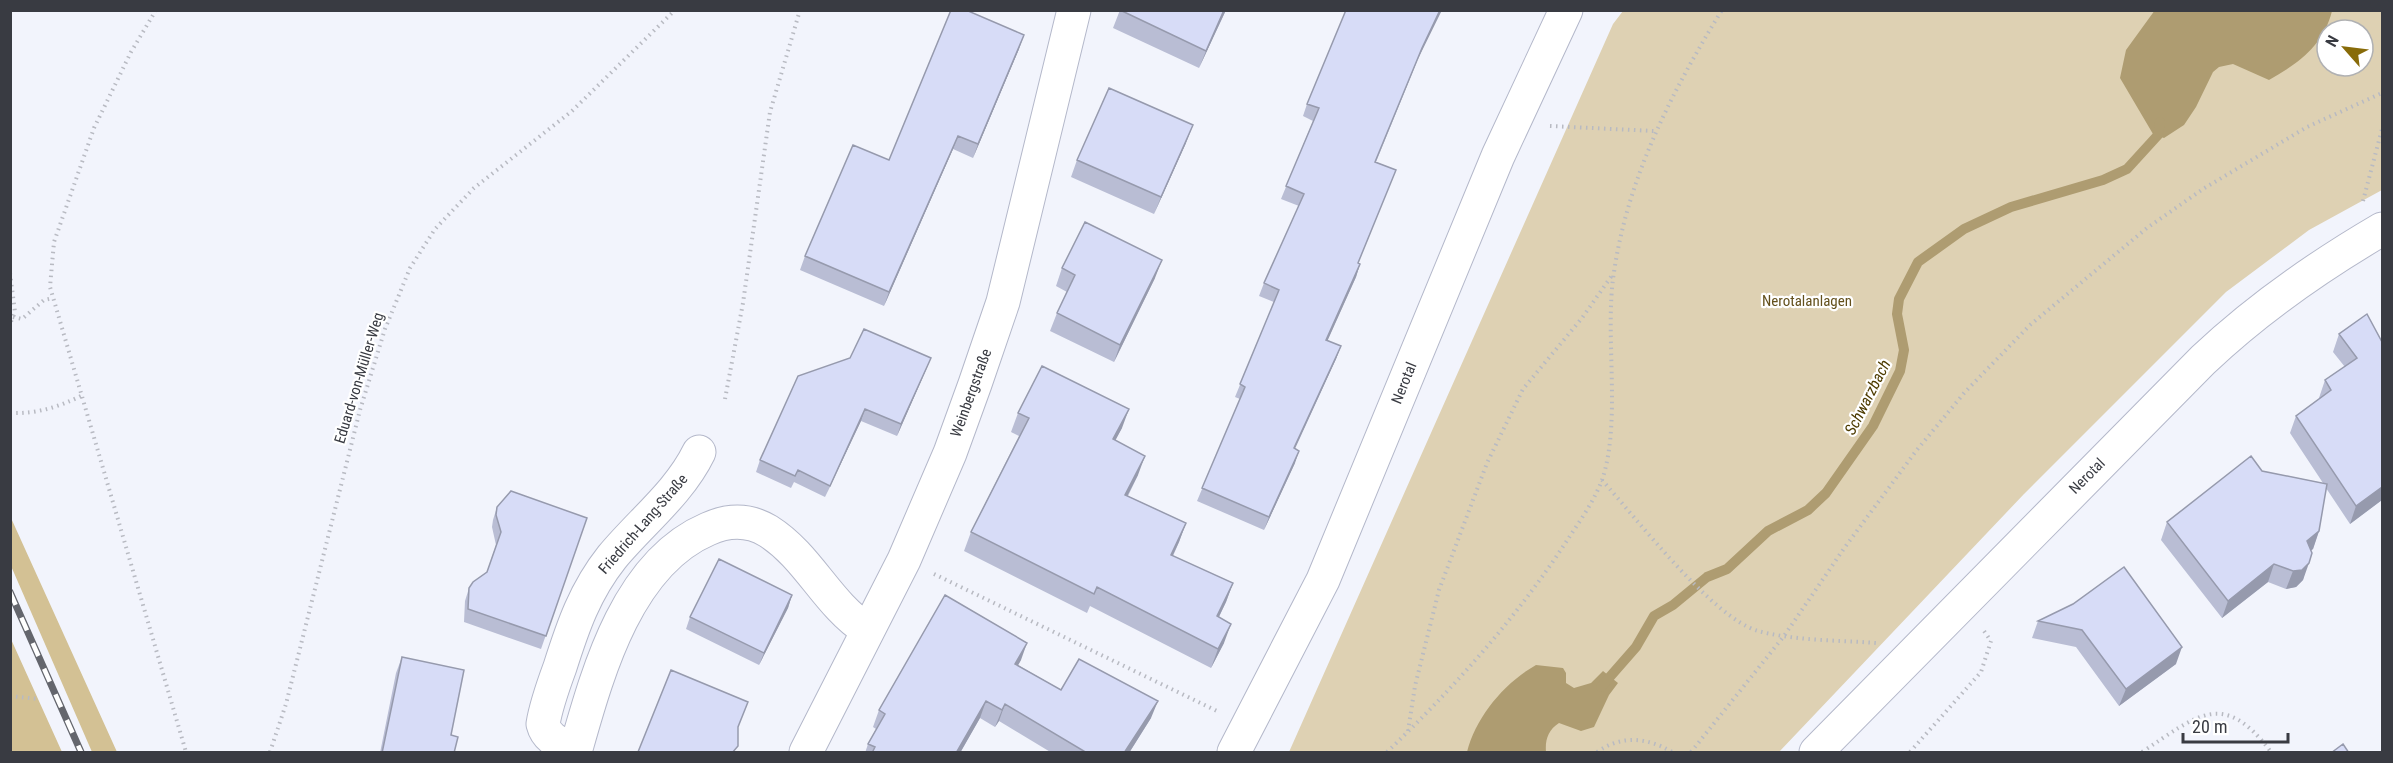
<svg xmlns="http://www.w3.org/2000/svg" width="2393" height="763" viewBox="0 0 2393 763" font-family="'Roboto Condensed',sans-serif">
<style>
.green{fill:#ded1b3;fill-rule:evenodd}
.forest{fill:#d3c194}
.water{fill:#ae9c71}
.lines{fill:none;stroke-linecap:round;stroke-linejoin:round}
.stream{stroke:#ae9c71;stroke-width:10}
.minor-casing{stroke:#b4b8ca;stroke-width:35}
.path{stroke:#b8bac2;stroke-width:4;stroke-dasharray:1.5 4.5;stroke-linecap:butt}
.minor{stroke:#fff;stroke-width:33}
.rail-casing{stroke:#64666d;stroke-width:7}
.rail{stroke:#fff;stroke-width:4.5;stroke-dasharray:14;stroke-linecap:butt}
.wall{fill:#b9bdd4}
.shaded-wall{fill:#969aad}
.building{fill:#d7dcf7;stroke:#969aad;stroke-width:1.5}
.labels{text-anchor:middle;stroke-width:4.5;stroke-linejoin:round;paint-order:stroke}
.park-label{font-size:15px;fill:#63501c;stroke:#fff}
.street-label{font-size:15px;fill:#393b42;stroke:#fff}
.water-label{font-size:16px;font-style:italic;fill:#4d3b00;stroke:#fff}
</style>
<rect width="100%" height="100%" fill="#f2f4fc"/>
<path class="green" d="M1623,11H2382V190L2309,230L2226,292L2024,494L1779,752H1289L1613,24ZM2327,30H2363V66H2327Z"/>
<path class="forest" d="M11,518L117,752H92L11,566Z
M10,637L62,752H11Z"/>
<path class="water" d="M2155,10H2332V11C2323,46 2299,63 2269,80L2233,64L2219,67L2213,72L2196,107L2184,125L2164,138L2153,134L2120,78L2126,50Z
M1536,665L1563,668L1566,673V683L1574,688L1591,683L1603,671L1618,683L1609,695L1594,727L1581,731L1559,723C1548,730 1545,740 1546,752H1467C1476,717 1504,683 1536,665Z"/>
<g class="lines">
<path class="stream" d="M1601,687L1636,647L1654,616L1673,605L1707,577L1727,569L1768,531L1808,510L1826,493L1873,426L1900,371L1904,350L1897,314L1899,299L1918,262L1964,229L2011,207L2103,180L2127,169L2158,135L2160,122"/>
<defs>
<path id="minor" d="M575,751C562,744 547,740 543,724C546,705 553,686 560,667C573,626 585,591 612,557C641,522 679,493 699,452
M575,752C597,675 626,564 708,529C728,520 748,519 768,531C809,557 826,603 867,630
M806,752L904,560L950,453L975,384L1003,302L1074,10
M1234,752L1323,580L1498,156L1566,10
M1816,752L2203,360C2258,308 2317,267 2382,229"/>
</defs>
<use href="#minor" class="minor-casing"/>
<path class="path" d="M156,10L131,52L94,128L54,242L50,287L186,752
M1550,126L1654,131
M2363,201L2382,129
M10,273L15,312L10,324
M13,317L22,319L44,300L53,298
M725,399L743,303L770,112L800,10
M10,413C37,414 58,407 81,396
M1602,480C1636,518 1713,618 1758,631C1796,641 1837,640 1876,643
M934,574L1217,711
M10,696L38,699
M1408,731L1415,686L1439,590L1487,463L1523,389L1582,318L1613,274
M270,752L286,704L360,410L385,329L410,268L435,229L474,188L572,111L675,10
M1387,752C1453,689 1518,616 1568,539C1580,521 1594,501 1602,480C1622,421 1604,335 1614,272C1628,177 1672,91 1722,10
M1597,752C1621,735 1647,737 1672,752
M1691,752L1784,636L1845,547L1916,451L1965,392L2030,325L2147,228L2203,189L2307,127L2382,93
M1910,752L1981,672L1991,641L1984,631
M2142,752C2197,716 2223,688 2271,752"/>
<use href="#minor" class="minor"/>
<defs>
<path id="rail" d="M10,592L81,752"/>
</defs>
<use href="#rail" class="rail-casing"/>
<use href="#rail" class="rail"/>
</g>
<path class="wall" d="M1120,10H1226L1199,68L1113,28Z
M1019,49L973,158L953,149L884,306L800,270L805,256L889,160Z
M1417,61L1376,162L1396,170L1358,263L1360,264L1356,277L1327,341L1341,346L1336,359L1295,449V463L1264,530L1197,501L1240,399L1235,397L1274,302L1259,296L1264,283L1299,206L1281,199L1313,121L1303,116L1307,104Z
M1186,143L1154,214L1071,177L1077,160Z
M1062,268L1155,278L1114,362L1050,331L1057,313L1067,292L1056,286Z
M2367,314L2382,500L2350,524L2326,488L2319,531L2313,549L2310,551L2303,580L2296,587L2286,589L2268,582L2222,618L2161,540L2167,522L2262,471L2323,483L2290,433L2296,416L2319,399V398L2325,380L2345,367L2333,352L2339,334Z
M931,358L897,436L861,421L825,497L794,482L791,488L756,472L760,460Z
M1018,413L1122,428L1115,440L1138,475L1128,496L1186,523L1179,542L1173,556L1233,583L1226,602L1219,617L1224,643L1211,668L1090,606L1087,613L964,551L971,532L1019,436L1011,432Z
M497,507L587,518L541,649L464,622L465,601L469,588L487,572L496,545L492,527L493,520Z
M792,595L788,608L759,665L686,629L690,617Z
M2073,604L2176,664L2119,706L2076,647L2032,638L2038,621Z
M402,657L451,735L454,753H380L396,673Z
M1021,660L1018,665L1061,690L1151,718L1129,753H1052L999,721L995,727L980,718L960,753H865L868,744L876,729L873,727L879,710Z"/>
<path class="shaded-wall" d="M1224,10H1226L1199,68L1206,51Z
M1440,10H1442L1417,61L1371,174L1422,48Z
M1024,35L1019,49L973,158L978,144Z
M1193,125L1186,143L1154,214L1161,197Z
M958,136L953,149L884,306L889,292Z
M1162,260L1155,278L1114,362L1120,345Z
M1360,264L1356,277L1322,353L1326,340Z
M1341,346L1336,359L1289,461L1294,448Z
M931,358L926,370L897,436L901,424Z
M865,409L861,421L825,497Z
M1129,409L1122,428L1106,458L1113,439Z
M1299,451L1295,463L1264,530L1269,517Z
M1145,456L1138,475L1118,514L1125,495Z
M2382,487V500L2350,524L2356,506Z
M1186,523L1179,542L1164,574L1171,555Z
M2319,531L2313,549L2300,558L2307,541Z
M2309,563L2303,580L2296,587L2286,589L2293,571Z
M2274,564L2268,582L2222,618L2228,601Z
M1233,583L1226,602L1210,635L1217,616Z
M792,595L788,608L759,665L764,653Z
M1231,624L1224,643L1211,668L1218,649Z
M1027,643L1021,660L1009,681L1015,664Z
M2182,647L2176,664L2119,706L2126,689Z
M986,701L980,718L960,753H956Z
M1158,701L1151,718L1129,753H1124Z
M1005,704L999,721L995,727L1002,710Z"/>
<path class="building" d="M951,10H966L1024,35L978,144L958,136L889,292L805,256L853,145L889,160Z
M1120,10H1224L1206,51Z
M1346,10H1440L1422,48L1375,162L1396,170L1358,263L1360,264L1326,340L1341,346L1294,448L1299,451L1269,517L1202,488L1245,387L1240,384L1279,290L1264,283L1304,194L1286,186L1319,108L1307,104Z
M1109,88L1193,125L1161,197L1077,160Z
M1085,222L1162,260L1120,345L1057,313L1075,275L1062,268Z
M2367,314L2382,342V487L2356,506L2296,416L2331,390L2325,380L2357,358L2339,334Z
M864,329L931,358L901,424L865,409L830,486L798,470L795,476L760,460L798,376L850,358Z
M1042,366L1129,409L1113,439L1145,456L1125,495L1186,523L1171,555L1233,583L1217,616L1231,624L1218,649L1097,587L1094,594L971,532L1029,418L1018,413Z
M2251,456L2262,471L2327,484L2319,531L2307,541L2312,553L2309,563L2302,570L2293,571L2274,564L2228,601L2167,522Z
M511,491L587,518L546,636L468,609L469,588L473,582L487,572L501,532L496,515L497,507Z
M719,559L792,595L764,653L690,617Z
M2124,567L2182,647L2126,689L2082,630L2038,621L2073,604Z
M945,595L1027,643L1015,664L1061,690L1079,659L1158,701L1124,753H1087L1005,704L1002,710L986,701L956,753H872L875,747L868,744L885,714L879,710Z
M402,657L464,670L451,735L458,737L454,753H382Z
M671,670L748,702L738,727V746L732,753L638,752Z
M2343,744L2349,753H2331Z"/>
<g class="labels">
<g class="park-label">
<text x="1807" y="306">Nerotalanlagen</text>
</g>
<g class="street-label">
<text transform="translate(359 378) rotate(-73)" y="5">Eduard-von-Müller-Weg</text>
<text transform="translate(1404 383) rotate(-68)" y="5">Nerotal</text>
<text transform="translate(971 393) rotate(-70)" y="5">Weinbergstraße</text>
<text transform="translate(2087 476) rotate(-45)" y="5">Nerotal</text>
<text transform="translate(643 524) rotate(-49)" y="5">Friedrich-Lang-Straße</text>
</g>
<g class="water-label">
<text transform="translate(1867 397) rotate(-63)" y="6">Schwarzbach</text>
</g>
</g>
<rect width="2393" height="763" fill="none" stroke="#393b42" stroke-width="24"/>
<g transform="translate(2345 48) rotate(298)"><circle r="28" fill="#ffffff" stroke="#b0b1b3" stroke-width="1.5"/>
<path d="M0-4.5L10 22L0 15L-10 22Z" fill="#886b09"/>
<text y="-9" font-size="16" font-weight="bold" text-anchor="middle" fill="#393b42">N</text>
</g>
<path d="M2183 733v9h105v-9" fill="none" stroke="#393b42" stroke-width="3"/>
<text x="2192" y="733" font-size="18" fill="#393b42" stroke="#ffffff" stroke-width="4.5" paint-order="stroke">20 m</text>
</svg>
